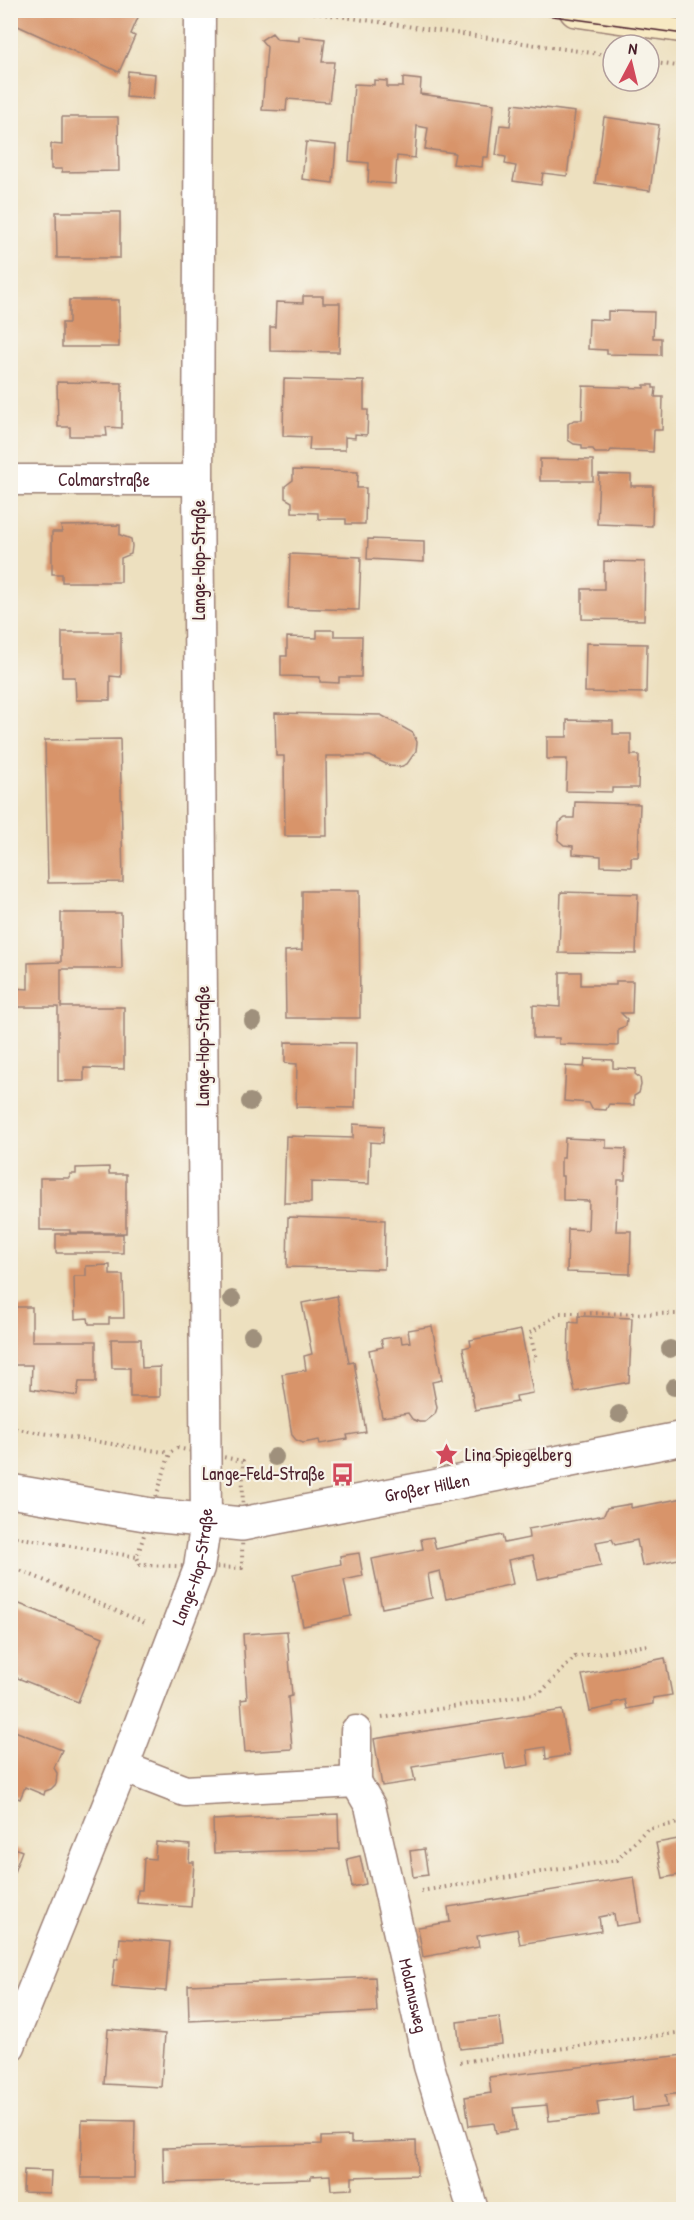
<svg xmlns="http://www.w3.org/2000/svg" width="694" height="2220" viewBox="0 0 694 2220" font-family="'Patrick Hand',sans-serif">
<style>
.building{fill:#d8946b}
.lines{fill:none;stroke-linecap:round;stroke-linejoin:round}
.minor-casing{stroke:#9c8075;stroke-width:33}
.tertiary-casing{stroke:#9c8075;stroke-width:36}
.secondary-casing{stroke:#9c8075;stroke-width:36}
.path{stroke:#9c8075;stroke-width:4;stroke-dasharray:1.5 4.5;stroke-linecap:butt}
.minor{stroke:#fff;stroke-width:30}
.tertiary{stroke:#fff;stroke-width:33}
.secondary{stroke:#f7e9c3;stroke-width:33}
.tram{stroke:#4a1f2b;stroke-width:1.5}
.tree{fill:#9f907c}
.labels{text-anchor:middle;stroke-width:4.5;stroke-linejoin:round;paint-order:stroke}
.street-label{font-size:18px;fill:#4a1f2b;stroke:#f7f3e8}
.poi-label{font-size:18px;fill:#4a1f2b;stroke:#f7f3e8;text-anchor:start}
</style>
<rect width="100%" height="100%" fill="#f7f3e8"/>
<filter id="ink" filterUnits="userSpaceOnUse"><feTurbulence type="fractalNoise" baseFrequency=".0167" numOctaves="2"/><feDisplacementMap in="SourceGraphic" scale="12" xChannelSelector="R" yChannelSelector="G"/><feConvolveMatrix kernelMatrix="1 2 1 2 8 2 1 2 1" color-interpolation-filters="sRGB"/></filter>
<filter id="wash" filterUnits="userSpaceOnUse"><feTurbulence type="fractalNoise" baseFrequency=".008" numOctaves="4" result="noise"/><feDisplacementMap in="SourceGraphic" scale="24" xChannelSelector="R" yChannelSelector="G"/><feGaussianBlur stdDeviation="1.35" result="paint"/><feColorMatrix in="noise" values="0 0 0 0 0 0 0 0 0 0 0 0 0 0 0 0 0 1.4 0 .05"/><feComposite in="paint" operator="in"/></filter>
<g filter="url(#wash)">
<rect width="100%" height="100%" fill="#ede0bf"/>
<g id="blocks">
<path class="building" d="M10,10H129L139,15L131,34L135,36L119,72L18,26L10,22Z
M272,33L277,39L299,41V36L325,39L322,62H334L329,102L287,99L286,111L262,110L267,47L261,40Z
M128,71L155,74L153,99L126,97Z
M403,78L421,80L420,94L494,104L488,157H483L482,167L453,164L455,153L425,149L428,128L417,126L415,158L397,156L395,184L368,182L369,163L349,161L354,84L374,85V80L387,81V87H403Z
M513,104L575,112L567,176L543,173L541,185L513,181L516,166L505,164L506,157L496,155L500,125L510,126Z
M62,117H118L119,171L62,172V169H51V144L62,145Z
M604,117L659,125L650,191L595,183Z
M306,142L336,145L333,183L302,179Z
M56,212H120V258H57Z
M303,296H323V303H340L339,352L270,351V327H275L276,302L303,303Z
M69,300H119V347H62V323H69Z
M608,311L654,312L653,338H661V355L607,354V350L588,349L589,319L608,320Z
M284,379L364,381V410H368L367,435L355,434V438L345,437V450H309L310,437L283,436Z
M57,382L122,383V428L106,427L107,436H70V427H58Z
M644,385H653V388H656L655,397H663L662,430H654L653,452L611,450L609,453H595L593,449H582V445L574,444L568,440V424L574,420H582L583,386L644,388Z
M540,459L593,460V481H540Z
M293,470L358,472L357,488H366L365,524H346V519H318V513L292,512V502L285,498V486L293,480Z
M599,474L631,475V486H653L652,526L597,524Z
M120,525V535L131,539L132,546L131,554L121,558V582H62V574H52V532H62L61,526Z
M368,539L424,541V562L367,559Z
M290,554L361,557L359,610L288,608Z
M604,561L645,562L644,620L582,619V589H604Z
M317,630H334V636H362L361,677H339V683L320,682V677L281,676V656H287V637L317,638Z
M62,632H121V677L110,676V700H76L75,677H62Z
M586,643L647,644L646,693L585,692Z
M275,713L381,715L413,733L417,742L416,751L407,764L400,767L390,766L370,756H326L327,836H285L284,756H276Z
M567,720L613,721V734H631V755H639L638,788H612V792L566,791L567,759H547V737H567Z
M120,739L123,882L48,883L45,740Z
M575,802L640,804L638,857H631V867L601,866V856L573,854V846L564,845L558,840L559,823L565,818H574Z
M302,891H359L360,1018H286L285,951L302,950Z
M561,892L638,894L636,954L559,953Z
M61,913H121L122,969H61V1007H124V1069L84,1068V1081H58V1007H13V988L28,989V963L61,962Z
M560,972H581V985H616V981H633L632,1013H621L627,1019L626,1026L618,1029V1046L559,1044V1038H533V1005L560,1007Z
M285,1042L356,1043L355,1108L296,1107L297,1064L285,1063Z
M585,1059L613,1060V1068L636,1069L635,1074L640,1078L641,1085L639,1093L634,1096V1105L609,1104L606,1110L592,1109L589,1103L564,1101L566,1066L584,1067Z
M353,1124L384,1126L383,1143L370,1142L369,1184L311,1182V1203H284L286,1136L353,1138Z
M565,1138L606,1140V1148L626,1149L625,1180H618L616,1231H631L630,1274L567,1272L568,1229L588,1230L589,1201L563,1200V1176H561V1158H564Z
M109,1167V1174H126V1233H70V1230H40V1178H70V1174H76V1168Z
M288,1217L385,1220L384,1269L287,1267Z
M56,1234H123V1253H56Z
M110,1265V1275H123L124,1318H109V1324H89L88,1318L75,1319L74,1276H86V1266Z
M337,1296L349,1363L354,1362L366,1432L347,1435L348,1439L320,1444L319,1440L303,1443L296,1440L292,1435L282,1374L306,1370L304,1356L312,1354L302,1303Z
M10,1307H32V1341H96V1382H79L77,1396L31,1389L32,1365H10Z
M578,1316L632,1318L629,1382L575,1392L568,1361L569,1322L578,1323Z
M432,1326L442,1380L432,1382L437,1408L435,1414L425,1422H419L412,1419L408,1413L382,1417L369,1350L383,1347L381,1339L401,1336L402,1343L410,1342L408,1330Z
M521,1330L533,1393L516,1396L517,1402L475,1410L463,1348L471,1346L470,1340Z
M111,1339H141L142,1368L160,1367V1397H130V1368H112Z
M684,1498V1558L642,1566L637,1540L615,1545L612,1539L596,1542L601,1566L538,1579L533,1555L508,1560L513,1584L446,1599L440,1571L428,1574L432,1598L382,1608L372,1559L423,1549L421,1539L433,1537L436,1549L502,1535L504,1543L529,1538L528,1529L604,1515L607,1508L631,1504V1508Z
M359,1553L363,1576L344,1580L351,1616L303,1626L293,1574L341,1564L340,1556Z
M17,1603L103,1637L78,1702L10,1675V1618Z
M287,1631L292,1696L288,1697L292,1749L245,1752L241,1700L247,1699L243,1634Z
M665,1658L672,1695L653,1698V1704L627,1709L625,1700L612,1703L613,1706L590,1711L582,1675Z
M562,1710L569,1755L546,1759L545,1747L527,1750L529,1765L506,1769L503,1753L412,1767L415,1781L382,1786L374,1739Z
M10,1729L62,1750L54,1768L57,1773L56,1784L51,1789L45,1791L44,1795L25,1787L20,1799L10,1795Z
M338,1814L339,1849L214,1853L213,1820Z
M684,1838V1874L663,1878L656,1843Z
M156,1842L190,1845L189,1862H194L191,1907L137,1903L138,1890H142L144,1858L155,1859Z
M10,1846L22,1851L11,1880H10Z
M424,1849L428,1875L413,1877L410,1851Z
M360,1856L366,1884L352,1887L347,1859Z
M634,1877L641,1922L616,1926L614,1914L599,1917L601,1931L520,1944L517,1929L477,1936L479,1947L423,1957L418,1927L450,1922L448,1907Z
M120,1938L170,1942L166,1991L112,1987L115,1959H118Z
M375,1977L377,2012L189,2021L188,1985Z
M499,2017L502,2044L460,2049L457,2022Z
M108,2029L165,2034L161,2087L104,2084Z
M684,2055V2093L665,2095L667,2107L633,2111L632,2097L597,2102L599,2115L549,2121L547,2105L513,2108L516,2130L496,2133L494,2123L469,2126L465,2097L491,2093L489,2077Z
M82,2120L135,2121L134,2178H81Z
M351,2136V2143L416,2141L417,2175L352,2177V2189L331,2190L330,2175L311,2176V2179L164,2183L163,2148L321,2144V2137Z
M24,2170L51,2171L50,2193L23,2192Z"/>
</g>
</g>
<g filter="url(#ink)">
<use href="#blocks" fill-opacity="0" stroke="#9c8075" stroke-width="1.5"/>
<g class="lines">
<defs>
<g id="minor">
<path id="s1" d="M10,480H198"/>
<path d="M356,1731V1782"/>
<path id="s2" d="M123,1767L185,1791L356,1782L370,1806L429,2066L473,2210"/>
<path id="s3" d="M10,2046L123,1767L199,1568L206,1521L198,480L200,10"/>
</g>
<g id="tertiary">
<path id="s4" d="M10,1491L151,1515L242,1524L684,1438"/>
</g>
<path id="secondary" d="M576,10L684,26"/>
</defs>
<use href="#minor" class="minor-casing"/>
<use href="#tertiary" class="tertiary-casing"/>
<use href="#secondary" class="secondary-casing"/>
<path class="path" d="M296,10L613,56
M649,62L684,67
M527,1361L536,1359L530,1333L560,1313L684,1314
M10,1428L170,1453
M177,1448L243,1461L242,1568L140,1565L137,1557L170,1453Z
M10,1536L137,1557
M10,1566L145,1623
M382,1718L540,1693L575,1657L648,1645
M421,1891L617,1860L647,1829L684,1822
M460,2062L684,2032"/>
<use href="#minor" class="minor"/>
<use href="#tertiary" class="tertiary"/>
<use href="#secondary" class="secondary"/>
<path class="tram" d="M509,10L684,34
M624,10L684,19"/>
</g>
<g class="tree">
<circle cx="253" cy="1021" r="9"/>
<circle cx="250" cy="1102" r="9"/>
<circle cx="232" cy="1299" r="9"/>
<circle cx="252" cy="1335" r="9"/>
<circle cx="670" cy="1349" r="9"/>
<circle cx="674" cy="1387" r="9"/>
<circle cx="619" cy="1414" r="9"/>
<circle cx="275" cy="1457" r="9"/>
</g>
</g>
<defs>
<symbol id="sight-bare" viewBox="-9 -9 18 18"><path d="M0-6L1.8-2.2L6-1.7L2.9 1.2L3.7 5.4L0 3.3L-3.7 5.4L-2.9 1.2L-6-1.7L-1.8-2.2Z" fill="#d1495b" stroke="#f7f3e8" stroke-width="2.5" paint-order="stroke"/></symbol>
<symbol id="bus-bare" viewBox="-9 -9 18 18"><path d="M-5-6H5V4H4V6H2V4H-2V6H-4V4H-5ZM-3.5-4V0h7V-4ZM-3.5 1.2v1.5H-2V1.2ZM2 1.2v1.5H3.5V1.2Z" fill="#d1495b" stroke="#f7f3e8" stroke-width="2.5" paint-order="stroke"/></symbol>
</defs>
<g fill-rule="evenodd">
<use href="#sight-bare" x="430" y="1438" width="33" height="33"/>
<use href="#bus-bare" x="326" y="1458" width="33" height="33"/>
</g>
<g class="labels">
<g class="street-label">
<text dy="6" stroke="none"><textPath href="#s1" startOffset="94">Colmarstraße</textPath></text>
<text transform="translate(199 560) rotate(-90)" y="6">Lange-Hop-Straße</text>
<text transform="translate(203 1046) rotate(-90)" y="6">Lange-Hop-Straße</text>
<text dy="6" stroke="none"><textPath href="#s4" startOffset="423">Großer Hillen</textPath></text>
<text dy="6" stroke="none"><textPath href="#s3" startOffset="514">Lange-Hop-Straße</textPath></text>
<text dy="6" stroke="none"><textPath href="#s2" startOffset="460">Molanusweg</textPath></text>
</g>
<g class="poi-label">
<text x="465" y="1461">Lina Spiegelberg</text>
<text x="325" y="1480" text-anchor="end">Lange-Feld-Straße</text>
</g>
</g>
<rect width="694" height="2220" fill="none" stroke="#f7f3e8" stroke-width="36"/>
<g transform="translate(631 63) rotate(7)"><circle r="28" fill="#f7f3e8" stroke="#b29e9c" stroke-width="1.5"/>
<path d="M0-4.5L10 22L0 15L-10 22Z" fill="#d1495b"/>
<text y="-9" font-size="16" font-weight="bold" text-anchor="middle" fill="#4a1f2b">N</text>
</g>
</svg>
